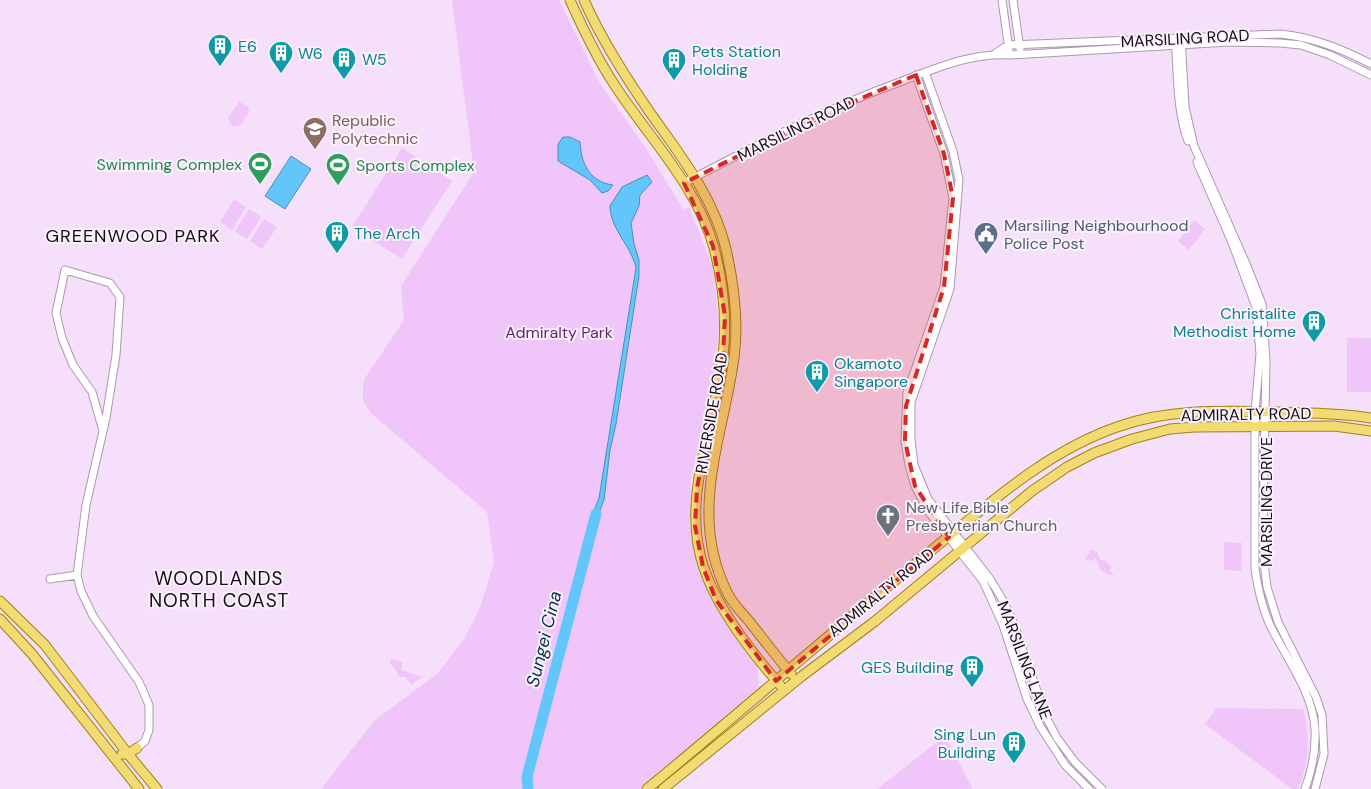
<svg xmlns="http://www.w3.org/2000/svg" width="1371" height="789" viewBox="0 0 1371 789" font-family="'DM Sans',sans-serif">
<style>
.green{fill:#f0c5fa}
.water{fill:#62c6fa;stroke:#4b8eb6}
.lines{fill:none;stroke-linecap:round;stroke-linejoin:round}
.river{stroke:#62c6fa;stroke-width:11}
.minor-casing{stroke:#ad98b2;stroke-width:9}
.major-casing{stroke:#9f8315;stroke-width:11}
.minor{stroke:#fff;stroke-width:7}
.major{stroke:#f2db72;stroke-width:9}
.marked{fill:#d62828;fill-opacity:0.2;stroke:#d62828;stroke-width:4;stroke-dasharray:10 6;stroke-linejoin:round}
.labels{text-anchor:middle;stroke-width:4;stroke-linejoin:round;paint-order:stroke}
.street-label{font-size:16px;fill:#150d16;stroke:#faf1fc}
.culture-label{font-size:16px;fill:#0d838f;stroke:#faf1fc;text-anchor:start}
.education-label{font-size:16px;fill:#785e54;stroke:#faf1fc;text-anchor:start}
.leisure-label{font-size:16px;fill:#27864d;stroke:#faf1fc;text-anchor:end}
.service-label{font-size:16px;fill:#4e5e75;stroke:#faf1fc;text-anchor:start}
.park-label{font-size:16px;fill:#651f74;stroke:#faf1fc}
.worship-label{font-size:16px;fill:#5b616d;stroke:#faf1fc;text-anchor:start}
.neighbourhood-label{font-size:18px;letter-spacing:1px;fill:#150d16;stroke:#faf1fc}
.water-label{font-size:18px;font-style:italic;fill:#053448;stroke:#faf1fc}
.quarter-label{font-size:19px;letter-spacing:1px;fill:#150d16;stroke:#faf1fc}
</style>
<rect width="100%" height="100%" fill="#f5dffa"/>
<path class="green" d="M452,0H559L599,82L645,147L684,210L689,207L713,267L719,323L716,368L691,479L690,523L705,584L720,615L757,663L759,687L640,789H321L374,721L437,674L464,639L480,608L494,562L487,512L371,413L363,401V387L365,378L404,320L401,286L474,172Z
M239,102L248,106L249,112L241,125L233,127L228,118Z
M402,148L452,181L402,259L352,227Z
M234,199L246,207L232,230L220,222Z
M249,209L261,217L247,239L235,231Z
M264,219L277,227L262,249L250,241Z
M1194,220L1205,229L1189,250L1178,241Z
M1347,338H1371V392H1347Z
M1224,542L1242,543L1241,571L1224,570Z
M1091,550L1097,552L1100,560L1105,561L1111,566L1110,571L1114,576C1101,573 1099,569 1096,558L1093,561L1085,559Z
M391,659L403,662L401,670L422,677L411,685L406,677H400L390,662Z
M1217,708L1303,709C1311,737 1309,763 1298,789H1292L1205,724Z
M945,736L973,789H877Z"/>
<path class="water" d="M563,137H570L580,142C581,164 590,182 613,185L608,191L602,193L590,180L558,161V144Z
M291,156L311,169L285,209L265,196Z
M647,175L652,182L640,195L639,206L631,223L634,244L639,260V276L616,424L610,450L604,500L593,528L588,526L599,498L636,268C631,245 610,229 610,206L622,187Z"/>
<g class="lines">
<path class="river" d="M528,789L527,777L596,514"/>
<defs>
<path id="minor" d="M1002,0L1009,50
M1013,0L1020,49
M1181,37L1185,107L1194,146L1247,266L1262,304L1266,360L1263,533L1265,571L1267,587L1278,622L1316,697L1322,715L1324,754L1315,789
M1175,38C1178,72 1176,109 1188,141
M996,53L1008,45L1280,34C1313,37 1342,49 1371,64
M925,72L953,151L959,180L950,289L911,402V440L914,465L928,499L990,579L1004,602L1013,622L1046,717L1057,738L1075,762L1102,789
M916,75L944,154L953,198L944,287L907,393L905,441L909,465L915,486L928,511L983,581L1003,625L1027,699L1040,726L1065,765L1089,789
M1197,162L1231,240L1256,307L1260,354L1255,412V569C1258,589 1262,609 1271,627C1287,659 1313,693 1315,729C1316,749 1312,770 1305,789
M684,183C753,147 823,110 897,83C932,70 971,52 1010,55L1229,42L1280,43L1301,45L1330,55L1371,75
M103,431L92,392L73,365L62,338L56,313L65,270L110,283L120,297L116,355L106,418L86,505L77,575L81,591L93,616L139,682L149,705V730L145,741L137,748
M50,579L77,575"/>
<path id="major" d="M570,0C583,29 596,57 614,84C648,137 697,185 714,248C723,282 727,320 723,356C715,426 680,499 704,568C717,608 752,653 780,685
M584,0C602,41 626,78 651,114C681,156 714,198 726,249C734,284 739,322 734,358C723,438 687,515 728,594C733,604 742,613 749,621C763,639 777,657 791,674
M0,601L45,645L128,754L157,789
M0,619L32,654L139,789
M122,754H128L137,748
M647,789C743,710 836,628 932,550C990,503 1048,450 1120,426C1171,408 1228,411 1281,412C1311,413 1341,413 1371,418
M663,789L802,676L874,622L1032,491L1067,467L1094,453L1132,439L1170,429L1194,427L1334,426L1371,431"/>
</defs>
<use href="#minor" class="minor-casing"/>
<use href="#major" class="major-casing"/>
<use href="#minor" class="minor"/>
<use href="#major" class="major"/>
</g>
<path class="marked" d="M916,75L944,154L953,198L944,287L906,406L905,441L915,486L949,537L776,681L716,600L703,567L695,526L697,488L723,355L725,316L713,246L684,183L812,119Z"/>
<defs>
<symbol id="building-pin" viewBox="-11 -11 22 30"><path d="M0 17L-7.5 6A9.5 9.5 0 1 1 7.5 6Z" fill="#0f9aa8" stroke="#faf1fc"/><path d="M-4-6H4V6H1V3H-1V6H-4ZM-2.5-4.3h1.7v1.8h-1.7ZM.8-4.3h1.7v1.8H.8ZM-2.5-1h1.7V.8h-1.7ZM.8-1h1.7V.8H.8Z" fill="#fff"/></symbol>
<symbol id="university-pin" viewBox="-11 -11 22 30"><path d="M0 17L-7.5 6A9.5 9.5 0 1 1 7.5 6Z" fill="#8d6e63" stroke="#faf1fc"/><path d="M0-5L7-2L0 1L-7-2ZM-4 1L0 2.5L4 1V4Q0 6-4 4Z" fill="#fff"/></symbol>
<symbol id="stadium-pin" viewBox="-11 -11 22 30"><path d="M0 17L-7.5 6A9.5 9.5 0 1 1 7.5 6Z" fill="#2e9e5b" stroke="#faf1fc"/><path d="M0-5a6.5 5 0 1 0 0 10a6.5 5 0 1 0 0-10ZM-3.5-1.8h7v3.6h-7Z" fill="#fff"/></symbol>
<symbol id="civic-pin" viewBox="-11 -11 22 30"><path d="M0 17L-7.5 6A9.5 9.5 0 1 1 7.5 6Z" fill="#5c6f8a" stroke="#faf1fc"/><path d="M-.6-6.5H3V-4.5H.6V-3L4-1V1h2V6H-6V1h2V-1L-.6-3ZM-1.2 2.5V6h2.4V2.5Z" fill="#fff"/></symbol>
<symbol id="church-pin" viewBox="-11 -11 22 30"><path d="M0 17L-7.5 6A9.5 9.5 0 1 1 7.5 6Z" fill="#6b7280" stroke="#faf1fc"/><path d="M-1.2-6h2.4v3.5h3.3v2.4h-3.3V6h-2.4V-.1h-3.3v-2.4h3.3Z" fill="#fff"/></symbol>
</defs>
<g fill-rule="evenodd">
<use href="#building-pin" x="206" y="32" width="28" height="38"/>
<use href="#building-pin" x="267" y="39" width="28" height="38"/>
<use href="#building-pin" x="330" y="45" width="28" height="38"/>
<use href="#building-pin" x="660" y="46" width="28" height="38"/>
<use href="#university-pin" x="301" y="115" width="28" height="38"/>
<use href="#stadium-pin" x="246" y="150" width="28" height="38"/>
<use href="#stadium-pin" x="324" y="151" width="28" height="38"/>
<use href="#building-pin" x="323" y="219" width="28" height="38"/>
<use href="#civic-pin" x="972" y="220" width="28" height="38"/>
<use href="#building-pin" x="1300" y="308" width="28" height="38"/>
<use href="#building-pin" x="803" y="358" width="28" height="38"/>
<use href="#church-pin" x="874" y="502" width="28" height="38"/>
<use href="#building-pin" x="958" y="653" width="28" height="38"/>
<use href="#building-pin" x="1000" y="729" width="28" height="38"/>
</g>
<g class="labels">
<g class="street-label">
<text transform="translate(1185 38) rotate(-3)" y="6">MARSILING ROAD</text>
<text transform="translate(796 128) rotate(-26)" y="6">MARSILING ROAD</text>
<text transform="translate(711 413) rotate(-80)" y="6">RIVERSIDE ROAD</text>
<text transform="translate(1246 414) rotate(-1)" y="6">ADMIRALTY ROAD</text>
<text transform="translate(1266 502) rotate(-90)" y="6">MARSILING DRIVE</text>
<text transform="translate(881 592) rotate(-39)" y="6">ADMIRALTY ROAD</text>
<text transform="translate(1025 660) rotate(69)" y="6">MARSILING LANE</text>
</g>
<g class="culture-label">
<text x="238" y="52">E6</text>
<text x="692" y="57">Pets Station<tspan x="692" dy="18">Holding</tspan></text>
<text x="298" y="59">W6</text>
<text x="362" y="65">W5</text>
<text x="354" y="239">The Arch</text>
<text x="1296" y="319" text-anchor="end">Christalite<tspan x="1296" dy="18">Methodist Home</tspan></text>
<text x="834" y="369">Okamoto<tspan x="834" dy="18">Singapore</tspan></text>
<text x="954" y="673" text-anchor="end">GES Building</text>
<text x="996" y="740" text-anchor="end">Sing Lun<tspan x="996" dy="18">Building</tspan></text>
</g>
<g class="education-label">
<text x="332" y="126">Republic<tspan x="332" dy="18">Polytechnic</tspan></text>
</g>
<g class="leisure-label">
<text x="242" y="170">Swimming Complex</text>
<text x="356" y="171" text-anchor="start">Sports Complex</text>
</g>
<g class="service-label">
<text x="1004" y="231">Marsiling Neighbourhood<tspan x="1004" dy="18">Police Post</tspan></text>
</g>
<g class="park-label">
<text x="559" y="338">Admiralty Park</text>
</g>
<g class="worship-label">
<text x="906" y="513">New Life Bible<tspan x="906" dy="18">Presbyterian Church</tspan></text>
</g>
<g class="neighbourhood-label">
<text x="133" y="242">GREENWOOD PARK</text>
</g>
<g class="water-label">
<text transform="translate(544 639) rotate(-76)" y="6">Sungei Cina</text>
</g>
<g class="quarter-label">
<text x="219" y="585">WOODLANDS<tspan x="219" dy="22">NORTH COAST</tspan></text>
</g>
</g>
</svg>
